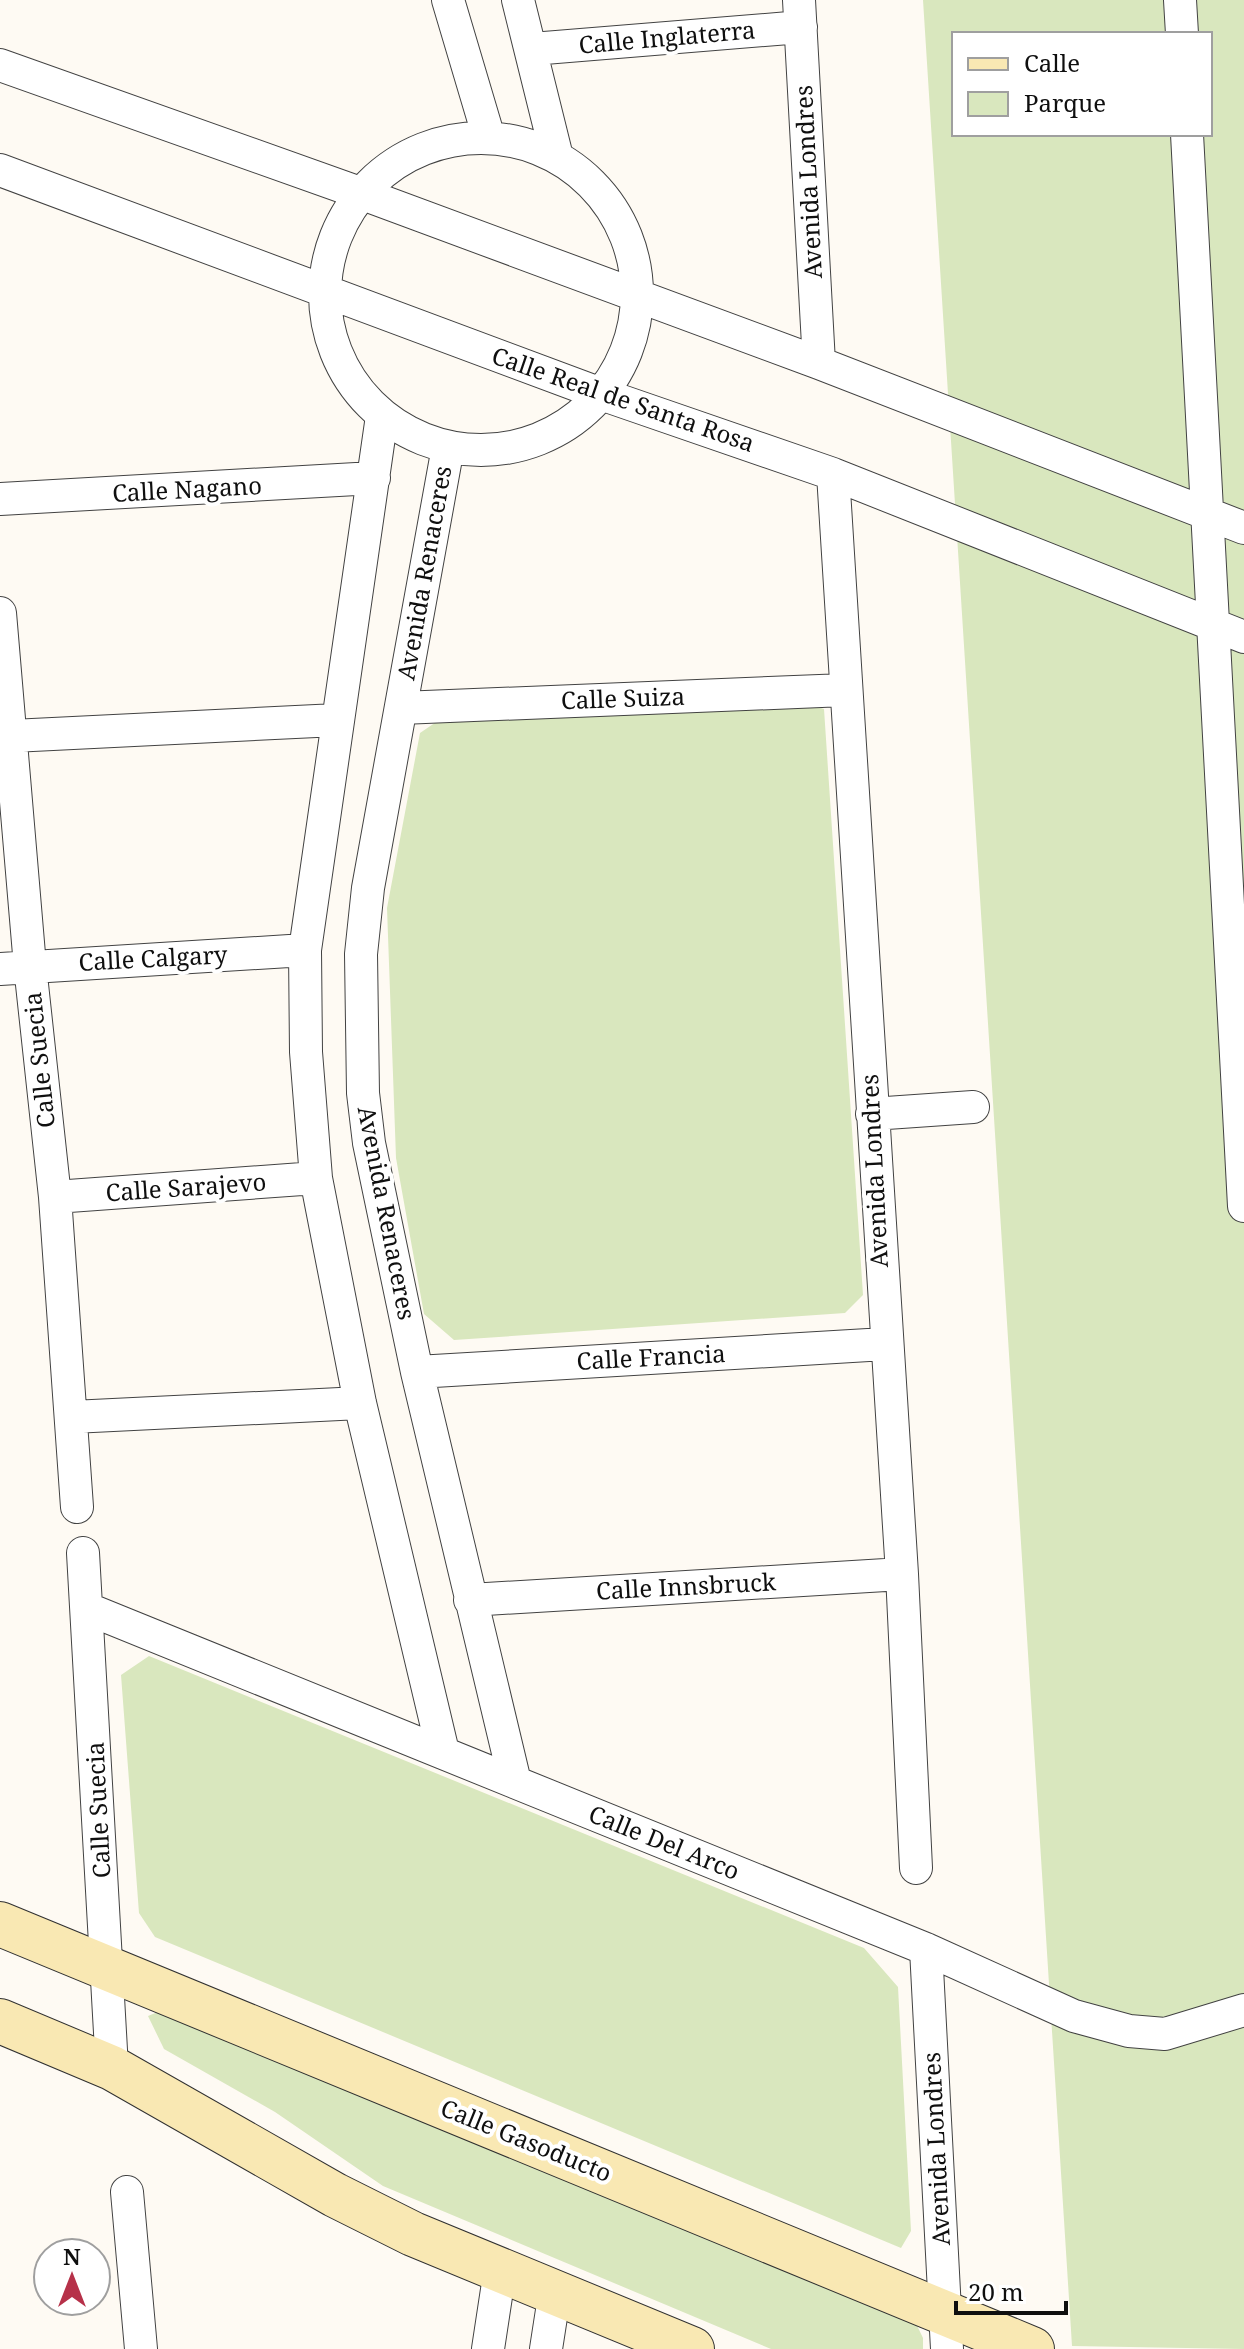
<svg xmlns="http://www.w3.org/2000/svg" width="1244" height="2349" viewBox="0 0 1244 2349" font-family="'Noto Serif',serif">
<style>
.green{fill:#d9e7be;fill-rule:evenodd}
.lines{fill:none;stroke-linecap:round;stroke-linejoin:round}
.street-casing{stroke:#424242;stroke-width:34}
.secondary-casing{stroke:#313131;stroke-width:46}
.street{stroke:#fff;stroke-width:32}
.secondary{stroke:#f9e8b3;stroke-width:44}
.labels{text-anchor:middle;stroke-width:8;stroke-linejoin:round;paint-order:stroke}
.street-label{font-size:24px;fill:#0f0f0f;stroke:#fff}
</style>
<rect width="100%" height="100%" fill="#fefaf3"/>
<path class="green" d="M923,0H1244V2349L1072,2346ZM954,34H1210V134H954Z
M798,700L824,709L863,1295L845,1313L454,1340L424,1314L396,1158L387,908L420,733L445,716Z
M149,1656L864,1948L898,1987L911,2231L901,2248L155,1937L139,1913L121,1675Z
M170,2007L910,2311L923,2338V2349H771L383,2186L275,2112L164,2049L148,2016Z"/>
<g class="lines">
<defs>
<path id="street" d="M448,0L489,138
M518,0L557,157
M799,0L819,363
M1180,0L1182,34
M532,49L801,27
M0,65L360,193L819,363L1244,528
M1187,134L1244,1206
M325 294a156 156 0 1 1 312 0a156 156 0 1 1-312 0Z
M0,170L601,394L833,474L1244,637
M382,416L305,950L306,1052L316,1178L360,1403L443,1752
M448,447L368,888L361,954L363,1093L369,1143L417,1372L515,1782
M833,474L902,1574L916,1868
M0,499L374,478
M0,613L30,966L55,1197L77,1507
M401,708L845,690
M12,736L337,720
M0,969L305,950
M872,1114L973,1107
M55,1197L316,1178
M417,1372L885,1344
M72,1417L360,1403
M83,1553L112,2068
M470,1600L902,1574
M88,1609L926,1949L1074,2016L1129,2031L1165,2034L1244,2010
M926,1949L947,2349
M127,2192L141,2349
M488,2349L500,2270
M546,2349L555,2291"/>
<path id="secondary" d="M0,1924L1032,2349
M0,2021L112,2068L335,2195L413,2234L692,2349"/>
</defs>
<use href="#street" class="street-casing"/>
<use href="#secondary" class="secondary-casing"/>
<use href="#street" class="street"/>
<use href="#secondary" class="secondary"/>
</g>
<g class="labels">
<g class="street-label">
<text transform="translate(667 38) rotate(-5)" y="8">Calle Inglaterra</text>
<text transform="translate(809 182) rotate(-93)" y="8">Avenida Londres</text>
<text transform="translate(623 400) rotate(19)" y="8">Calle Real de Santa Rosa</text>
<text transform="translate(187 490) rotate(-3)" y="8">Calle Nagano</text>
<text transform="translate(425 573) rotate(-80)" y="8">Avenida Renaceres</text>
<text transform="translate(623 699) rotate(-2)" y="8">Calle Suiza</text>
<text transform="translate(153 959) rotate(-3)" y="8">Calle Calgary</text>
<text transform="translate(40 1060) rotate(-96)" y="8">Calle Suecia</text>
<text transform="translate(875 1171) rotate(-93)" y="8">Avenida Londres</text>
<text transform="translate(186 1188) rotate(-4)" y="8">Calle Sarajevo</text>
<text transform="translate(386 1213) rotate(79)" y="8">Avenida Renaceres</text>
<text transform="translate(651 1358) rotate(-3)" y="8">Calle Francia</text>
<text transform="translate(686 1587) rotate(-3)" y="8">Calle Innsbruck</text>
<text transform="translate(99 1810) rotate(-93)" y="8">Calle Suecia</text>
<text transform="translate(664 1843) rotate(22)" y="8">Calle Del Arco</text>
<text transform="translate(526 2141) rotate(22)" y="8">Calle Gasoducto</text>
<text transform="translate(937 2149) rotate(-93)" y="8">Avenida Londres</text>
</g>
</g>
<rect x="952" y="32" width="260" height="104" fill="#ffffff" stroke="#9f9f9f" stroke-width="2"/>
<rect x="968" y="58" width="40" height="12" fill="#f9e8b3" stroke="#9f9f9f" stroke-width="2"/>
<text x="1024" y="72" font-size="24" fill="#0f0f0f">Calle</text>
<rect x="968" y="92" width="40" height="24" fill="#d9e7be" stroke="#9f9f9f" stroke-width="2"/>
<text x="1024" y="112" font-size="24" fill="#0f0f0f">Parque</text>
<g transform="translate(72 2277)"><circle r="38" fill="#ffffff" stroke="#9f9f9f" stroke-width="2"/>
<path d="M0-6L14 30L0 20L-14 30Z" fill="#b63149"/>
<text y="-12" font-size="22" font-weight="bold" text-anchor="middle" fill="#0f0f0f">N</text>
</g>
<path d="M956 2301v12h110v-12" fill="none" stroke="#0f0f0f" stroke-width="4"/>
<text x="968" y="2301" font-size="24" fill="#0f0f0f" stroke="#ffffff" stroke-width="6" paint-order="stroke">20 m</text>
</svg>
